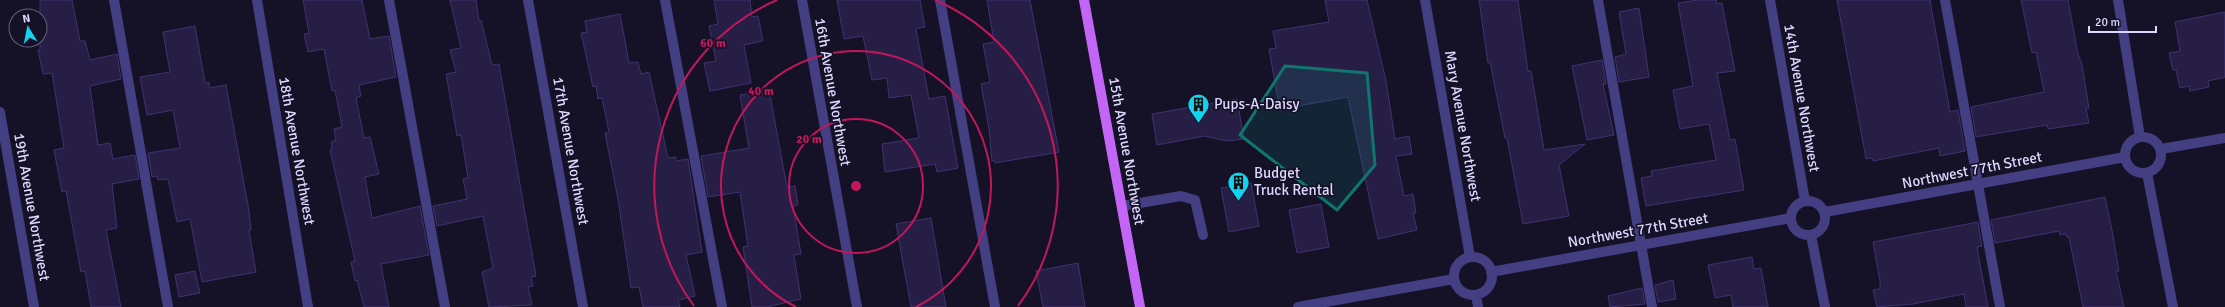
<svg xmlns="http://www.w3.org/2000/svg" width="2225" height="307" viewBox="0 0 2225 307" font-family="Signika,sans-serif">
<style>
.building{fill:#271e46;stroke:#403270}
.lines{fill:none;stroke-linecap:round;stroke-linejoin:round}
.service{stroke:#433f82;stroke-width:10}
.minor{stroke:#433f82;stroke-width:10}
.primary{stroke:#c466f5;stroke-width:10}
.marked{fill:#0f766e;fill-opacity:0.2;stroke:#0f766e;stroke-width:3;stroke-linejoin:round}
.ring{fill:none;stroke:#c2185b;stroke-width:2}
.labels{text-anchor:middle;stroke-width:3.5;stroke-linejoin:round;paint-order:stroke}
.street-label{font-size:15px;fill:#ddd8fd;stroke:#151126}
.poi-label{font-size:15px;fill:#ddd8fd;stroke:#151126;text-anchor:start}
.centre{fill:#c2185b;stroke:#151126;stroke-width:2}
.ring-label{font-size:12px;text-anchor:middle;font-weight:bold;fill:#c2185b;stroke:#151126;stroke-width:3.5;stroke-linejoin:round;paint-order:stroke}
</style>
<rect width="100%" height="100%" fill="#151126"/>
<path class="building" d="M40,0H72L80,41H85L90,60L117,54L121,79L90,86L98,145L110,143L113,159L135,155L139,179L112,184L117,228L106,230L121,307H91L85,271L81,272L66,191L62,192L54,150L64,148L52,73L43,74L38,50H40Z
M303,0H362L370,39L389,36L396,77L359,85L361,96L356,98L364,138L370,137L379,174L365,177L372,218L420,206L429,255L381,264L389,307H364L357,280L355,281L351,262L355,261L330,150L332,149L331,142L336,140L334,129L342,127L335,90L332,91L324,49L308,52L304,34L309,33Z
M450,0H476L479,21L481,20L492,65L499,64L536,276L531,277L533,286L528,287L532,305L489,307L482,272L493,268L483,216L437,226L433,206L467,199L463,179L468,178L461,135L457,136L446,74L456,72L450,50L461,48Z
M714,0H750L752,17L758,16L763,41L744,45L751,83L710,91L704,63L716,61L709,26L718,24Z
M837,0H920L925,27L916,29L929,99L945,96L958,168L937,172L935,164L885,172L882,144L919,138L911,95L889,98L887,78L872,80L863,36L844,39Z
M987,0H1030L1059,152L995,163L994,160L992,161L989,129L981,84L990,82L983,44L994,42Z
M1325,0H1367L1386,81L1395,139L1409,136L1412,154L1396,156L1404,196L1413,194L1416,213H1413L1417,230L1378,239L1348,97L1287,108L1286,105L1279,106L1269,49L1276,48L1273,31L1329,22Z
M1479,0H1518L1528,71H1531L1544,150L1585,144L1559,165L1569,216L1523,224L1507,138H1505L1490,62L1488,63Z
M1698,0H1716L1717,4L1722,3L1735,71L1717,73L1730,140L1735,139L1744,190L1646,206L1641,178L1652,176L1651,171L1716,160L1709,124L1680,129L1673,90L1693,86L1678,3Z
M1837,0H1930L1950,112L1958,110L1965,151L1940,156L1939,148L1873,161L1872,158L1866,159Z
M2021,0H2068L2078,54L2082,65L2089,108L2086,109L2089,123L2048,129L2047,125L1976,137L1971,107L2044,92L2036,52L2032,53Z
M1639,8L1649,77L1619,82L1615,57L1626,54L1619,12Z
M2225,12V77L2208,81L2209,87L2190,91L2189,86L2180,88L2176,70H2173L2169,53L2180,51L2175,22Z
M620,14L629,63L638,62L641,74L649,72L668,158L676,157V161L688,159L702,252L686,255L695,296L678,300L680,307H643L639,287L631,288L618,199L605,133L609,132L602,98L598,99L596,86L593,87L581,33L587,32L585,21Z
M195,26L205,83L209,82L210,88L226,85L249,211L251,230H249L256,272L202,282L190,219L177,222L168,179L158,180L157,176L152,177L148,153L180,148L173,110L147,115L140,77L170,72L163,32Z
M1602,60L1606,84H1603L1614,135L1587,140L1572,66Z
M769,90L787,187L795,186L798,205L793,206L801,254L794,255L801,299L767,307H752L743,247L748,246L740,192L708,197L701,156L749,148L740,95Z
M1237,99L1244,139L1227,141L1204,136L1157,145L1152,114Z
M1251,183L1259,226L1229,232L1221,188Z
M2105,197L2112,230L2119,271H2116L2124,307H2083L2069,237H2067L2066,234L2060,235L2059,231L1995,243L1991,220Z
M1321,204L1329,247L1297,253L1289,210Z
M931,218L946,307H911L896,224Z
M1978,222L1982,246L1977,247L1988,307H1966L1964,294L1913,304L1877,307L1873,290L1880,289V281L1873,242Z
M1752,257L1754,269L1761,268L1768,307H1733L1731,295L1715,298L1708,265Z
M1078,263L1085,307H1043L1036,271Z
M195,271L200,293L179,297L175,275Z
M1673,280L1676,299L1658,302L1655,285Z
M1642,288L1645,304L1610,307L1608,296Z"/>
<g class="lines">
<path class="service" d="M114,0L168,307
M389,0L445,307
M665,0L722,307
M940,0L995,307
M1598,0L1652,307
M1945,0L2000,307
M1122,206L1181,196L1195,200L1203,235"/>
<path class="minor" d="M257,0L308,307
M528,0L583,307
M802,0L857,307
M1425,0L1470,257
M1770,0L1805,201
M2118,0L2140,137
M0,112L34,307
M2125 155a18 18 0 1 1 36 0a18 18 0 1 1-36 0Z
M2161,149L2225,138
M2147,173L2173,307
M1791 218a17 17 0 1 1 34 0a17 17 0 1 1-34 0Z
M1825,212L2125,157
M1811,235L1825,307
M1454 276a19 19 0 1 1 38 0a19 19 0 1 1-38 0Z
M1491,272L1791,218
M1476,295L1478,307
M1298,307L1454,279"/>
<path class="primary" d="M1084,0L1140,307"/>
</g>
<path class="marked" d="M1285,66L1367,73L1375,165L1337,210L1240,135Z"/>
<g class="ring">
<circle cx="856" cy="186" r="67"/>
<path d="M796 307A135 135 0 1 1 916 307"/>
<path d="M694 306A202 202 0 0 1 777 0M935 0A202 202 0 0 1 1018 306"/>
</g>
<defs>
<symbol id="building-pin" viewBox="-11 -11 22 30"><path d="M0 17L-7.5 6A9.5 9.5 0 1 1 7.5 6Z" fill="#11d3f0" stroke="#151126"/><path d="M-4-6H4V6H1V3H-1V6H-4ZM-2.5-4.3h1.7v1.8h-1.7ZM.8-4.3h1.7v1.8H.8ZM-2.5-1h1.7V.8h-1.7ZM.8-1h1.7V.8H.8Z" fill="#111"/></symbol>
</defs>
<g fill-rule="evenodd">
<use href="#building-pin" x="1186" y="92" width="25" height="34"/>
<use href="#building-pin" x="1226" y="170" width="25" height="34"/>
</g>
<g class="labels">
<g class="street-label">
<text transform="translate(833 92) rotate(80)" y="5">16th Avenue Northwest</text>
<text transform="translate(1802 98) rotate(80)" y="5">14th Avenue Northwest</text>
<text transform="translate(1463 126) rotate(80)" y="5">Mary Avenue Northwest</text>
<text transform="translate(297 151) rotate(80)" y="5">18th Avenue Northwest</text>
<text transform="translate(571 151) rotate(80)" y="5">17th Avenue Northwest</text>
<text transform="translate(1127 151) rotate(80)" y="5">15th Avenue Northwest</text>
<text transform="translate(1972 170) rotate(-11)" y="5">Northwest 77th Street</text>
<text transform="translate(32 207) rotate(80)" y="5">19th Avenue Northwest</text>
<text transform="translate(1638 230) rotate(-10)" y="5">Northwest 77th Street</text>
</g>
<g class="poi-label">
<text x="1214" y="109">Pups-A-Daisy</text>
<text x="1254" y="178">Budget<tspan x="1254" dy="17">Truck Rental</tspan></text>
</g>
</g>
<circle cx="856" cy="186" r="6" class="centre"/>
<g class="ring-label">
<text x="713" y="47">60 m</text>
<text x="761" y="95">40 m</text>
<text x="809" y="143">20 m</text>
</g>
<g transform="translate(28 28) rotate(350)"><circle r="19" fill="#151126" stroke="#65617c"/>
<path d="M0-3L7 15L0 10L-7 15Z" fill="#11d3f0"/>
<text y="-6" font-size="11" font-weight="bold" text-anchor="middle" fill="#ddd8fd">N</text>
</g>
<path d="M2089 26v6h67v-6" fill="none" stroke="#ddd8fd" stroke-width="2"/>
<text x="2095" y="26" font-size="12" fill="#ddd8fd" stroke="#151126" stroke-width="3" paint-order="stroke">20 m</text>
</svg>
